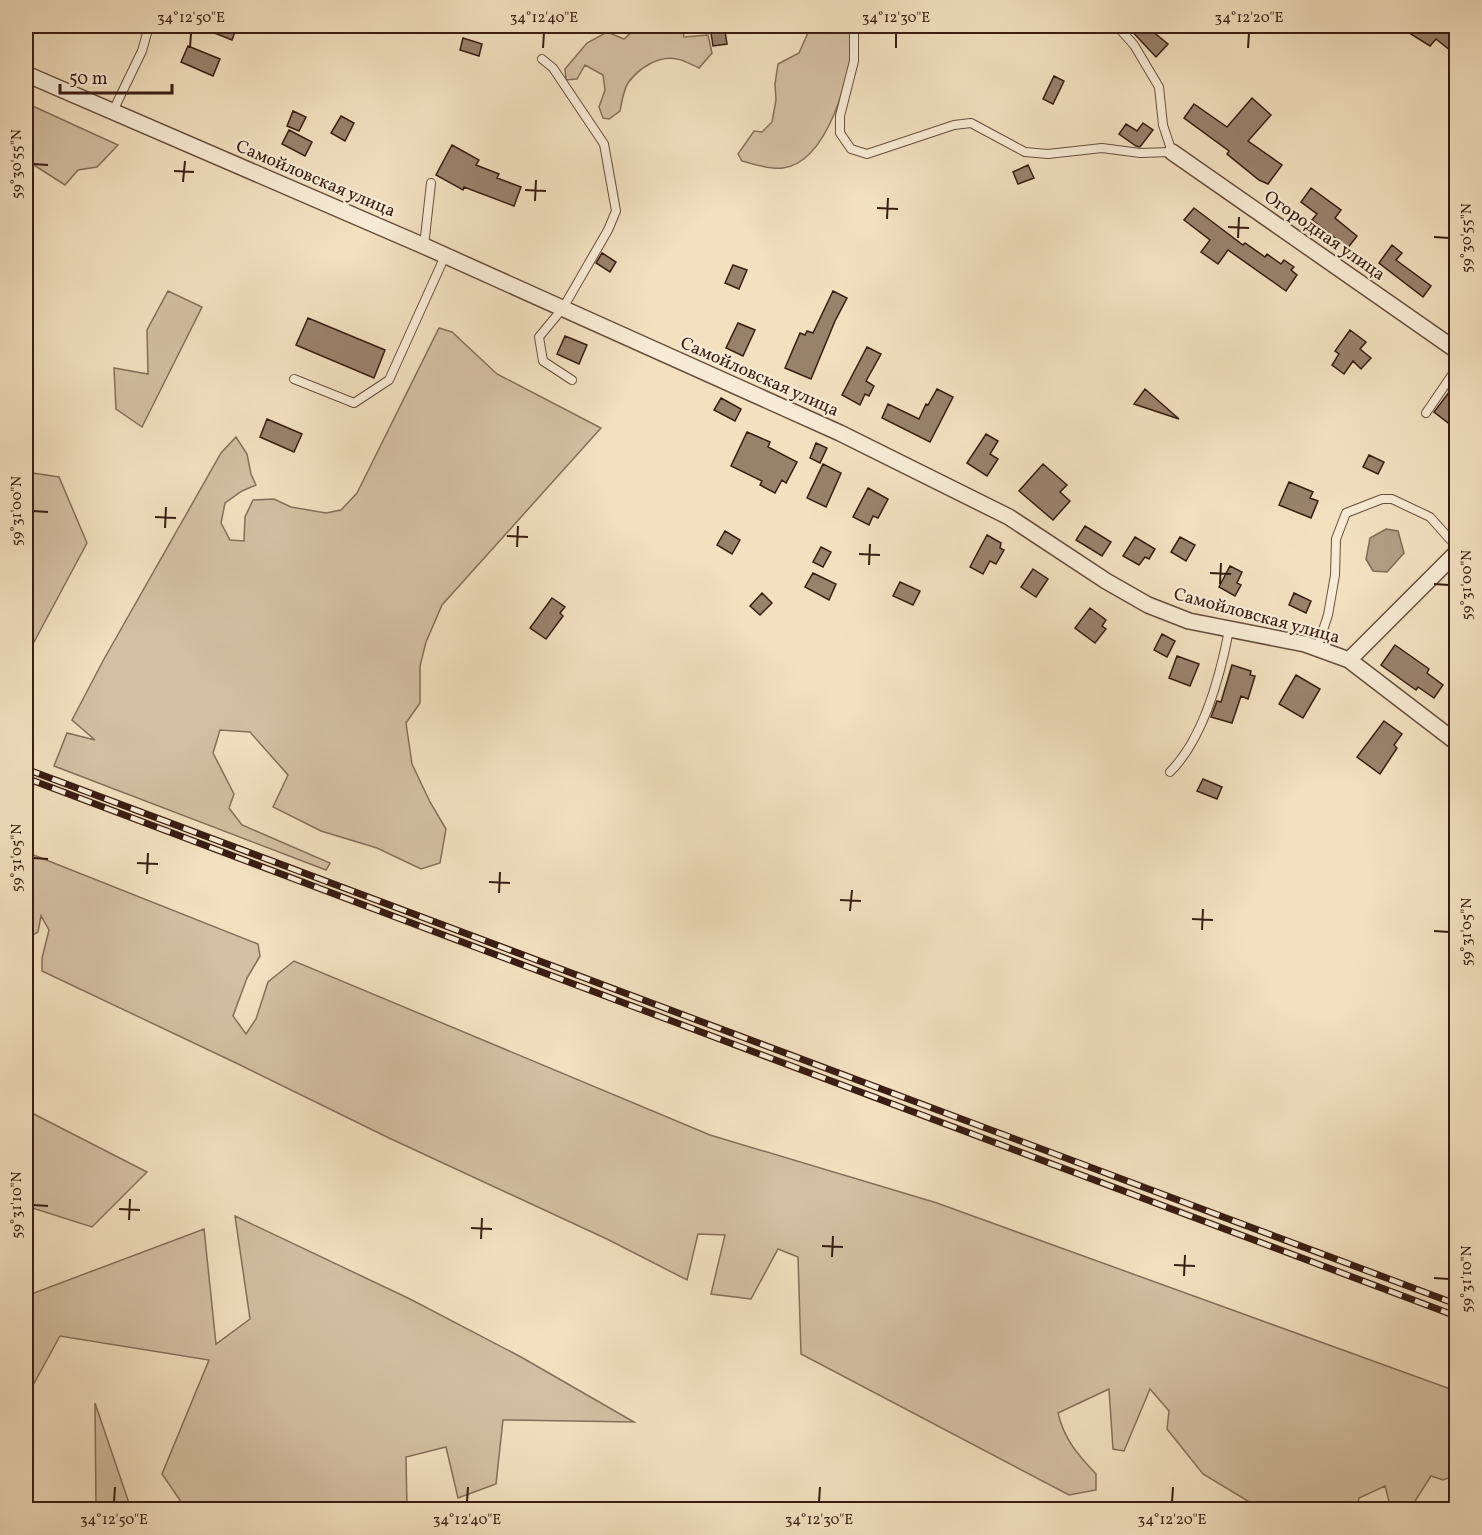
<svg xmlns="http://www.w3.org/2000/svg" width="1482" height="1535" viewBox="0 0 1482 1535" font-family="Vollkorn,serif">
<style>
.green{fill:#d3bfa2;stroke:#866e5a;stroke-width:1.5}
.water{fill:#b39e84;stroke:#826a56;stroke-width:1.5}
.building{fill:#99826c;stroke:#391d12;stroke-width:1.5}
.lines{fill:none;stroke-linecap:round;stroke-linejoin:round}
.service-casing{stroke:#674e3d;stroke-width:10}
.minor-casing{stroke:#674e3d;stroke-width:18}
.service{stroke:#f7ebd5;stroke-width:8}
.minor{stroke:#f7ebd5;stroke-width:15}
.rail-casing{stroke:#391d12;stroke-width:7}
.rail{stroke:#f7ebd5;stroke-width:4.5;stroke-dasharray:14;stroke-linecap:butt}
.ticks{fill:none;stroke:#391d12;stroke-width:2}
.labels{text-anchor:middle;stroke-width:4.5;stroke-linejoin:round;paint-order:stroke}
.street-label{font-size:18px;fill:#391d12;stroke:#f7ebd5}
.neatline{fill:none;stroke:#391d12;stroke-width:2}
.ticks-label{font-size:15px;text-anchor:middle;fill:#391d12}
</style>
<rect width="100%" height="100%" fill="#f2e0bf"/>
<filter id="stains"><feTurbulence type="fractalNoise" baseFrequency=".00333" numOctaves="4"/><feColorMatrix values="0 0 0 0 .2 0 0 0 0 .09 0 0 0 0 .02 0 0 0 .5 -.17"/></filter>
<radialGradient id="worn" r=".72"><stop offset=".6" stop-color="#630" stop-opacity="0"/><stop offset="1" stop-color="#630" stop-opacity=".3"/></radialGradient>
<path class="green" d="M636,26H682L684,37L708,35L712,53L699,68C692,65 684,60 677,59C658,55 638,69 628,83C623,91 622,102 620,111L609,119L603,118L599,107L605,90L603,75L585,65L577,79L566,80L565,69L587,43L607,32L624,39L637,27Z
M811,26H850L856,38C848,76 829,162 783,168C770,170 754,164 742,161L738,154L754,131L762,132L772,122L776,100L775,84L778,64L799,53Z
M26,103L118,145L97,167L78,170L65,185L26,160Z
M168,291L202,307L142,427L116,409L114,368L148,374L147,330Z
M439,328L452,332L497,374L601,428L442,605L426,642L420,666V703L406,723L412,764L430,802L446,829L440,863L421,869L377,848L321,831L273,807L288,775L250,732L220,730L213,753L234,794L229,808L242,825L330,863L326,870L54,766L67,733L95,740L72,720L104,659L221,453L236,437L247,454L251,474L256,485L242,491L225,503L221,523L230,540L244,541L245,517L253,500L274,499L291,507L326,513L341,510L357,493Z
M26,472L59,477L87,543L26,657Z
M26,852L258,944L260,956L247,978L233,1016L246,1034L256,1019L268,982L294,961L710,1135L937,1203L1456,1391V1475L1443,1480L1431,1476L1410,1509H1391L1385,1486L1359,1498L1357,1509H1261L1203,1474L1167,1429L1169,1411L1150,1389L1124,1451L1113,1449L1109,1389L1058,1413C1064,1439 1078,1455 1096,1474V1490L1069,1495L801,1354L798,1257L778,1249L751,1299L711,1294L725,1235L698,1234L687,1280L609,1240L389,1138L236,1063L42,971V958L49,930L41,916L38,932L26,939Z
M26,1110L147,1172L92,1227L26,1206Z
M235,1216L410,1299L521,1357L634,1422L503,1420L496,1484L458,1498L446,1447L406,1457L407,1509H186L162,1474L209,1360L60,1336L26,1398V1296L204,1229L216,1344L250,1319Z
M95,1403L131,1509H96Z"/>
<path class="water" d="M1386,529L1398,531L1404,553L1387,572L1373,571L1366,559L1370,538Z"/>
<path class="building" d="M197,26H227L236,29L232,40Z
M1127,26H1146L1168,44L1156,57Z
M1398,26H1456V55L1436,39L1430,46Z
M725,31L727,44L713,46L711,33Z
M463,38L482,44L479,56L460,50Z
M188,46L220,59L213,76L181,62Z
M1054,76L1064,81L1053,104L1043,99Z
M1252,98L1271,115L1248,141L1282,165L1268,184L1259,180L1227,154L1229,151L1184,118L1194,104L1227,127Z
M293,111L306,117L299,131L287,126Z
M341,116L354,123L345,141L331,133Z
M1143,123L1153,130L1140,147L1136,146L1119,134L1126,124L1137,131Z
M289,130L312,142L305,156L282,144Z
M452,145L479,160L476,165L499,174L497,178L521,187L514,206L464,187L463,190L436,175Z
M1028,165L1034,178L1018,184L1013,172Z
M1311,188L1341,210L1335,218L1357,236L1347,249L1337,241L1338,240L1312,220L1317,214L1301,202Z
M1194,208L1243,245L1245,243L1265,257L1267,254L1281,264L1284,260L1294,267L1291,270L1297,275L1286,291L1228,250L1218,264L1201,252L1210,240L1184,220Z
M1392,245L1402,253L1396,260L1431,286L1423,297L1379,263Z
M602,253L616,262L610,272L596,263Z
M733,265L747,270L739,289L725,283Z
M833,291L847,298L835,321L811,379L785,368L800,333L805,335L807,331L813,333Z
M308,318L385,350L374,378L296,345Z
M738,323L755,330L743,356L726,348Z
M1350,330L1366,342L1360,349L1371,358L1361,369L1353,361L1344,374L1332,365L1339,354L1335,351Z
M565,336L587,345L579,364L557,354Z
M867,347L881,354L866,381L874,386L869,396L865,394L860,405L842,395Z
M1456,383V429L1434,412Z
M937,389L953,397L930,442L882,418L888,404L919,419L926,404L928,405Z
M1145,389L1179,419L1134,404Z
M721,398L741,409L735,421L714,410Z
M267,419L302,434L294,452L260,437Z
M747,432L770,442L768,447L797,462L786,483L782,480L775,493L760,485L762,481L731,466Z
M986,434L998,441L990,454L998,459L987,476L967,463Z
M816,443L827,448L820,463L810,458Z
M1369,455L1384,462L1378,474L1363,467Z
M823,464L841,473L826,507L807,498Z
M1043,464L1067,485L1060,492L1070,501L1053,520L1019,491Z
M1289,482L1313,492L1310,498L1318,501L1311,518L1279,505Z
M868,488L888,499L878,518L873,516L869,525L853,517Z
M1085,526L1111,542L1102,556L1076,540Z
M725,531L740,540L732,554L717,545Z
M987,535L1001,543L1000,548L1004,550L996,564L990,561L983,574L970,567Z
M1135,537L1155,549L1149,559L1145,557L1139,565L1123,556Z
M1180,537L1195,545L1186,561L1171,552Z
M821,547L831,552L823,567L813,562Z
M1230,566L1242,572L1237,583L1241,585L1235,596L1219,587Z
M1033,569L1048,579L1036,597L1021,587Z
M813,573L836,584L829,600L805,587Z
M900,582L920,591L913,605L893,596Z
M762,593L772,603L760,615L750,606Z
M1294,593L1311,601L1306,613L1289,605Z
M552,598L565,607L560,613L563,616L546,639L530,628Z
M1090,608L1106,620L1102,626L1106,629L1095,643L1075,628Z
M1162,634L1175,641L1167,657L1154,650Z
M1395,645L1429,669L1427,673L1443,685L1434,698L1418,687L1416,690L1381,665Z
M1177,656L1199,664L1190,686L1169,678Z
M1232,665L1251,671L1250,675L1255,676L1248,699L1241,696L1232,723L1211,717L1217,701L1221,702Z
M1296,675L1320,689L1303,718L1279,704Z
M1384,721L1402,734L1394,745L1397,748L1380,774L1357,757Z
M1203,779L1222,787L1217,799L1197,791Z"/>
<g class="lines">
<defs>
<path id="service" d="M854,26V61L840,116V133L851,149L867,154L954,125L971,123L1025,152L1048,154L1102,148L1140,153L1172,152L1163,125L1159,87L1134,45L1117,26
M542,59L553,68L604,144L616,211L608,230L563,308L539,337L543,361L572,380
M113,111L142,51L149,26
M424,246L431,183
M294,379L354,403L389,380L445,256
M1426,413L1456,369
M1317,648L1328,615L1335,575L1336,539L1346,513L1382,499H1392L1430,517L1456,546
M1170,772C1204,738 1220,677 1229,630"/>
<path id="minor" d="M26,74L424,246L840,433L1009,517L1106,581L1148,605L1189,621L1305,644L1349,660L1456,742
M1172,152L1456,350
M1349,660L1456,553"/>
</defs>
<use href="#service" class="service-casing"/>
<use href="#minor" class="minor-casing"/>
<use href="#service" class="service"/>
<use href="#minor" class="minor"/>
<defs>
<path id="rail" d="M26,769L1456,1304
M26,778L1456,1316"/>
</defs>
<use href="#rail" class="rail-casing"/>
<use href="#rail" class="rail"/>
</g>
<path class="ticks" d="M190,48L191,33M543,48L544,33M896,48V33M1248,48L1249,33M33,164L48,165M174,171L194,172M183,182L185,161M525,190L546,191M535,201L536,180M877,208L898,209M887,219L888,198M1228,227L1249,228M1434,237L1449,238M1238,238L1239,217M33,511L48,512M155,517L176,518M165,528L166,507M507,536L528,537M517,547L518,526M859,554L880,555M869,565L870,544M1210,573L1231,574M1220,584L1221,563M1434,584L1449,585M33,858L48,859M137,863L158,864M147,874L148,853M489,882L510,883M499,893L500,872M840,900L861,901M850,911L852,890M1192,919L1213,920M1202,930L1203,909M1434,931L1449,932M33,1205L48,1206M119,1209L140,1210M129,1220L130,1199M471,1228L492,1229M481,1239L482,1218M822,1246L843,1247M832,1257L833,1236M1174,1265L1195,1266M1184,1276L1185,1255M1434,1278L1449,1279M114,1502L115,1487M467,1502L468,1487M819,1502L820,1487M1172,1502L1173,1487"/>
<g class="labels">
<g class="street-label">
<text transform="translate(316 178) rotate(23)" y="6">Самойловская улица</text>
<text transform="translate(1325 235) rotate(35)" y="6">Огородная улица</text>
<text transform="translate(760 376) rotate(24)" y="6">Самойловская улица</text>
<text transform="translate(1257 615) rotate(15)" y="6">Самойловская улица</text>
</g>
</g>
<rect width="1482" height="1535" fill="none" stroke="#f2e0bf" stroke-width="66"/>
<path d="M60 84v9h112v-9" fill="none" stroke="#391d12" stroke-width="3"/>
<text x="69" y="84" font-size="18" fill="#391d12" stroke="#f7ebd5" stroke-width="4.5" paint-order="stroke">50 m</text>
<rect x="33" y="33" width="1416" height="1469" class="neatline"/>
<g class="ticks-label">
<text x="191" y="22">34°12'50"E</text>
<text x="544" y="22">34°12'40"E</text>
<text x="896" y="22">34°12'30"E</text>
<text x="1249" y="22">34°12'20"E</text>
<text transform="translate(16 164) rotate(-90)" y="5">59°30'55"N</text>
<text transform="translate(1466 238) rotate(-90)" y="5">59°30'55"N</text>
<text transform="translate(16 511) rotate(-90)" y="5">59°31'00"N</text>
<text transform="translate(1466 585) rotate(-90)" y="5">59°31'00"N</text>
<text transform="translate(16 858) rotate(-90)" y="5">59°31'05"N</text>
<text transform="translate(1466 932) rotate(-90)" y="5">59°31'05"N</text>
<text transform="translate(16 1205) rotate(-90)" y="5">59°31'10"N</text>
<text transform="translate(1466 1279) rotate(-90)" y="5">59°31'10"N</text>
<text x="114" y="1524">34°12'50"E</text>
<text x="467" y="1524">34°12'40"E</text>
<text x="819" y="1524">34°12'30"E</text>
<text x="1172" y="1524">34°12'20"E</text>
</g>
<rect width="100%" height="100%" filter="url(#stains)"/>
<rect width="100%" height="100%" fill="url(#worn)"/>
</svg>
